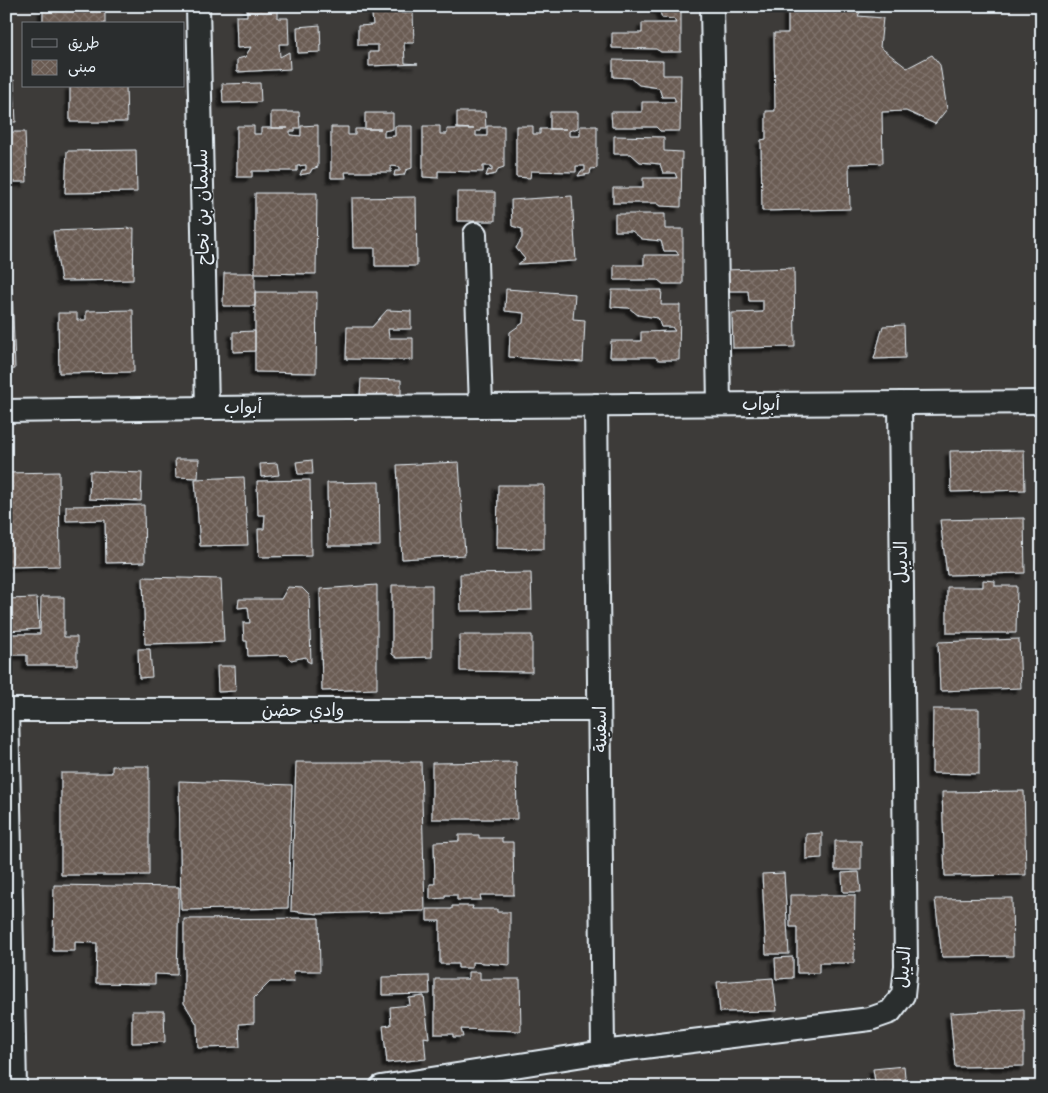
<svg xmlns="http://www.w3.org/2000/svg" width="1048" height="1093" viewBox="0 0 1048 1093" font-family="'Architects Daughter','Playpen Sans Arabic',sans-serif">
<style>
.building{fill:url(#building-cross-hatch);stroke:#e8f1f8;filter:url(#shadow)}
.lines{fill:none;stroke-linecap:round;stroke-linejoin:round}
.street-casing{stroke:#e8f1f8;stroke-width:26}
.street{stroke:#2a2d2e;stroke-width:22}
.labels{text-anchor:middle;stroke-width:4;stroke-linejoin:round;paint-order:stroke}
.street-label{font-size:18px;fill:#e8f1f8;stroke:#2a2d2e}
</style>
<defs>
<pattern id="building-cross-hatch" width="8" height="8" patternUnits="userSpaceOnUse" patternTransform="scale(1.25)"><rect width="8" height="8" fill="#6a5b52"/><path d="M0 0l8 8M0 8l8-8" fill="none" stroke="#7f736c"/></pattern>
<filter id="shadow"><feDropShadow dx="-4.5" dy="4.5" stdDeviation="1" flood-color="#0009"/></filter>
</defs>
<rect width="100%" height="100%" fill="#3d3b39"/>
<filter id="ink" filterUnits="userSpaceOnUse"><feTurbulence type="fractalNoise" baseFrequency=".02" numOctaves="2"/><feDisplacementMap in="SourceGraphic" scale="10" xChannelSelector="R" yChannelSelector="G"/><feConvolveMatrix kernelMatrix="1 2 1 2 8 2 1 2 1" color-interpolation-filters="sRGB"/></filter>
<g filter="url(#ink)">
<path class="building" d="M43,6H105V24H43Z
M247,6H278V18H288L289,44H279L280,57L289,52L290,69L237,72V59L245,57L251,47L237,48L236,16H247Z
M378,6H401V13H413L414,43H404L405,63L418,64L369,66V52H378V45H358V26L373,25L372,14L378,11Z
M638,6H681V52H661L656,49L612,48V33H642V23H676L674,19L662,18L659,9Z
M861,10L858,16L883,18L880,47L907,68L932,55L940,65L947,109L935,124L906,111L882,112L883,163L849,164L850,209L762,211L761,140L766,139V111H775L774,33H788V11Z
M6,22H8L9,59H6Z
M320,25L321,52L298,53L297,27Z
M613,60L663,61V75H681L680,131H660L656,127H612L611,112H642V102H676L674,97H662L659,88L639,85L630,78L613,77Z
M14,80L16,122H6V81Z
M260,83L261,102L223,103L222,84Z
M70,86H126L127,122H70Z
M271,112H299L300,128H295V131H290V135L301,136V126L318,125V167L312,169L310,173L300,175L302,170H306V165L297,166V171H252V177H237V126H254V134H261V128H288H271Z
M457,112H485L486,128H481V131H476V136H487V126H504V167L498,169L496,174L486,176L488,170L492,171V166H483V172L438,171V178L423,177V126H440V134H447V129H474L457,128Z
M550,112H578V128L569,131V136H580V126H597V168L591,169L590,174L578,176L581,171H585V166H576V172L531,171L530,178L516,177V126H533V134H540V129H566H550Z
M365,113H393V129L384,131V137L395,136V126H412V168L406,170L404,175L394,176L395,171H400V167L391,166V172H345L346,178H331V127H348V135H355V129H381H365Z
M6,132H25L27,182H6Z
M614,136L664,137V151L682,152L681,207L661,206L657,203H613V188H643V178H677L675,173H663L660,164L640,162L631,154H614Z
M136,150L137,192L65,193L67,151Z
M457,192H495V221H457Z
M255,193H317L316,274L255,273Z
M572,196L576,261L518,264L525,259L516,248L522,238V229L512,226L511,200Z
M416,197L417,266H375V248H353L352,198Z
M615,214H665V229H683V284H663L658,280H614V265H644V255H679L676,251H664L661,241L642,239L632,231H615Z
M134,228L133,280L61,281L53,231Z
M794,268L795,347L733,348L732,313L763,312V301H749L748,291H725L724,270Z
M224,273H255V306H223Z
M6,287H12L15,369L6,370Z
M506,289L575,294L573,319L585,320L583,362L509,357L510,332L523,323L524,313L505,311Z
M612,290H662L661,305H680L679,360H659L655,357H610L611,341H641V332L675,331L672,327H661L658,318L638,315L629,308L611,307Z
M255,292H317L316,373L255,372Z
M133,310L134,372L59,373L58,313H77V320H86V311Z
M387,310L411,311V329H388L389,338H413V360L346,359L347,327H372Z
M904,325L905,358L874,359L883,326Z
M255,331V351L233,352V332Z
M361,379L401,380V397H360Z
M1024,450L1025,490L951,492L950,451Z
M175,459H199L198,478L176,477Z
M312,460L313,474H298L296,462Z
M459,462L465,555L402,559L397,465Z
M277,463L279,475L261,477L260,464Z
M90,471L142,473L141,501L89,499Z
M59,472L60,566L6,567V473Z
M244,477L248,545L200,546L195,479Z
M310,480L311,556L259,557L258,529H264L265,515H258L257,481Z
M379,482L380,546H328L327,483Z
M498,485H544V549L497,548Z
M144,505L145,562L106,563L105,520L66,521V506Z
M1024,518L1025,573L947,575L940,520Z
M531,573L532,610L461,611L460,574Z
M143,577L221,579L224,642L145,644Z
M983,580L995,581V586H1017L1016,633H947V587H983Z
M377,585V689L322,691L320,589Z
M392,585H432V657L397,658L392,654Z
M288,587L302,588L309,595L311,663L307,661L306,657L291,660L286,655L248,656L247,641H244L243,623H250L248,607L238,608L239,599H281Z
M41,597H64V637H77V665H27V655H6V634H40Z
M37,598L39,629L6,631V599Z
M460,635H532V672L460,671Z
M1019,639L1021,688L940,691L938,642Z
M138,649H150L152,677L139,678Z
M217,666H235L236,691L218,692Z
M933,709H979V774L932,773Z
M296,762H421L425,911L319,914L291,911Z
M516,762L517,819H432V763Z
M112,766H149V875H61V773H112Z
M179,781L292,785L288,908L181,910Z
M1024,791L1026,875L945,876L942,792Z
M822,833V858L806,859V834Z
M459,835H479V838H502V842H513L514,895H480L481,900H457V895H445V898L430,899V884H435L434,842L459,841Z
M835,841H861V870H835Z
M859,872L861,892H843L842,873Z
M784,873L789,954H766L762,874Z
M54,885L179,887L177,975L155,974V984L96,983L97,943L75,942V951H53Z
M790,895H855L854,963H819V973H797V927H790Z
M1012,898L1013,956L942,957L935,899Z
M452,906H473L472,909H497V912H510V965L472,962V968H458V964H440V921H427V909H452Z
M319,918L320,971H293L294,982H270L254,998V1023L239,1024L240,1047L198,1048L197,1024L184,1003V919Z
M793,957V978L776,979L775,958Z
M468,972H480V979H520L521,1031L461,1029L463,1037H453V1034H435V979H468Z
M429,976L430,994L382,995V977Z
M773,978L777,1011L720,1012L717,982Z
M424,996L429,1038L424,1037L426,1059L387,1063L383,1026L391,1025L390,1007L410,1005L409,998Z
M1024,1009V1066L955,1067L950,1013Z
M132,1011H164L165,1042L132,1043Z
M904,1066L906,1087H876L873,1069Z"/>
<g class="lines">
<defs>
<path id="street" d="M198,6L207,408
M712,6L719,404
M475,234L481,406
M596,405L603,1052
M6,411L207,408L1042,402
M6,710H599
M7,710L15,1087
M381,1087L603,1052L870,1019L890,1012L903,995L906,966L900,403"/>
</defs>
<use href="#street" class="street-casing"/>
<use href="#street" class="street"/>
</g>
</g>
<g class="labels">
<g class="street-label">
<text transform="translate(202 207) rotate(-91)" y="6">سليمان بن نجاح</text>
<text x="761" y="410">أبواب</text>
<text x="243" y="413">أبواب</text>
<text transform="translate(901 562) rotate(-91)" y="6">الديبل</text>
<text x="303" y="716">وادي حضن</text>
<text transform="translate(600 729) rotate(-91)" y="6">اسفينة</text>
<text transform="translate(903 967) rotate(-86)" y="6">الديبل</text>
</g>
</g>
<rect width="1048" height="1093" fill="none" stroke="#2a2d2e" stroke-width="25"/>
<rect x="12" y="12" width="1023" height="1068" fill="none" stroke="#e8f1f8" stroke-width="2" filter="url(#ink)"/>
<rect x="22" y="22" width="162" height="65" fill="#2a2d2e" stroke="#767b7f"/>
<rect x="32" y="39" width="25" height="8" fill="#2a2d2e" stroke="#767b7f"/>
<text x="68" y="48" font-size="15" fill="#e8f1f8">طريق</text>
<rect x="32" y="60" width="25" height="15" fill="url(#building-cross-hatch)" stroke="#767b7f"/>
<text x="68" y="72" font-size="15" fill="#e8f1f8">مبنى</text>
</svg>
